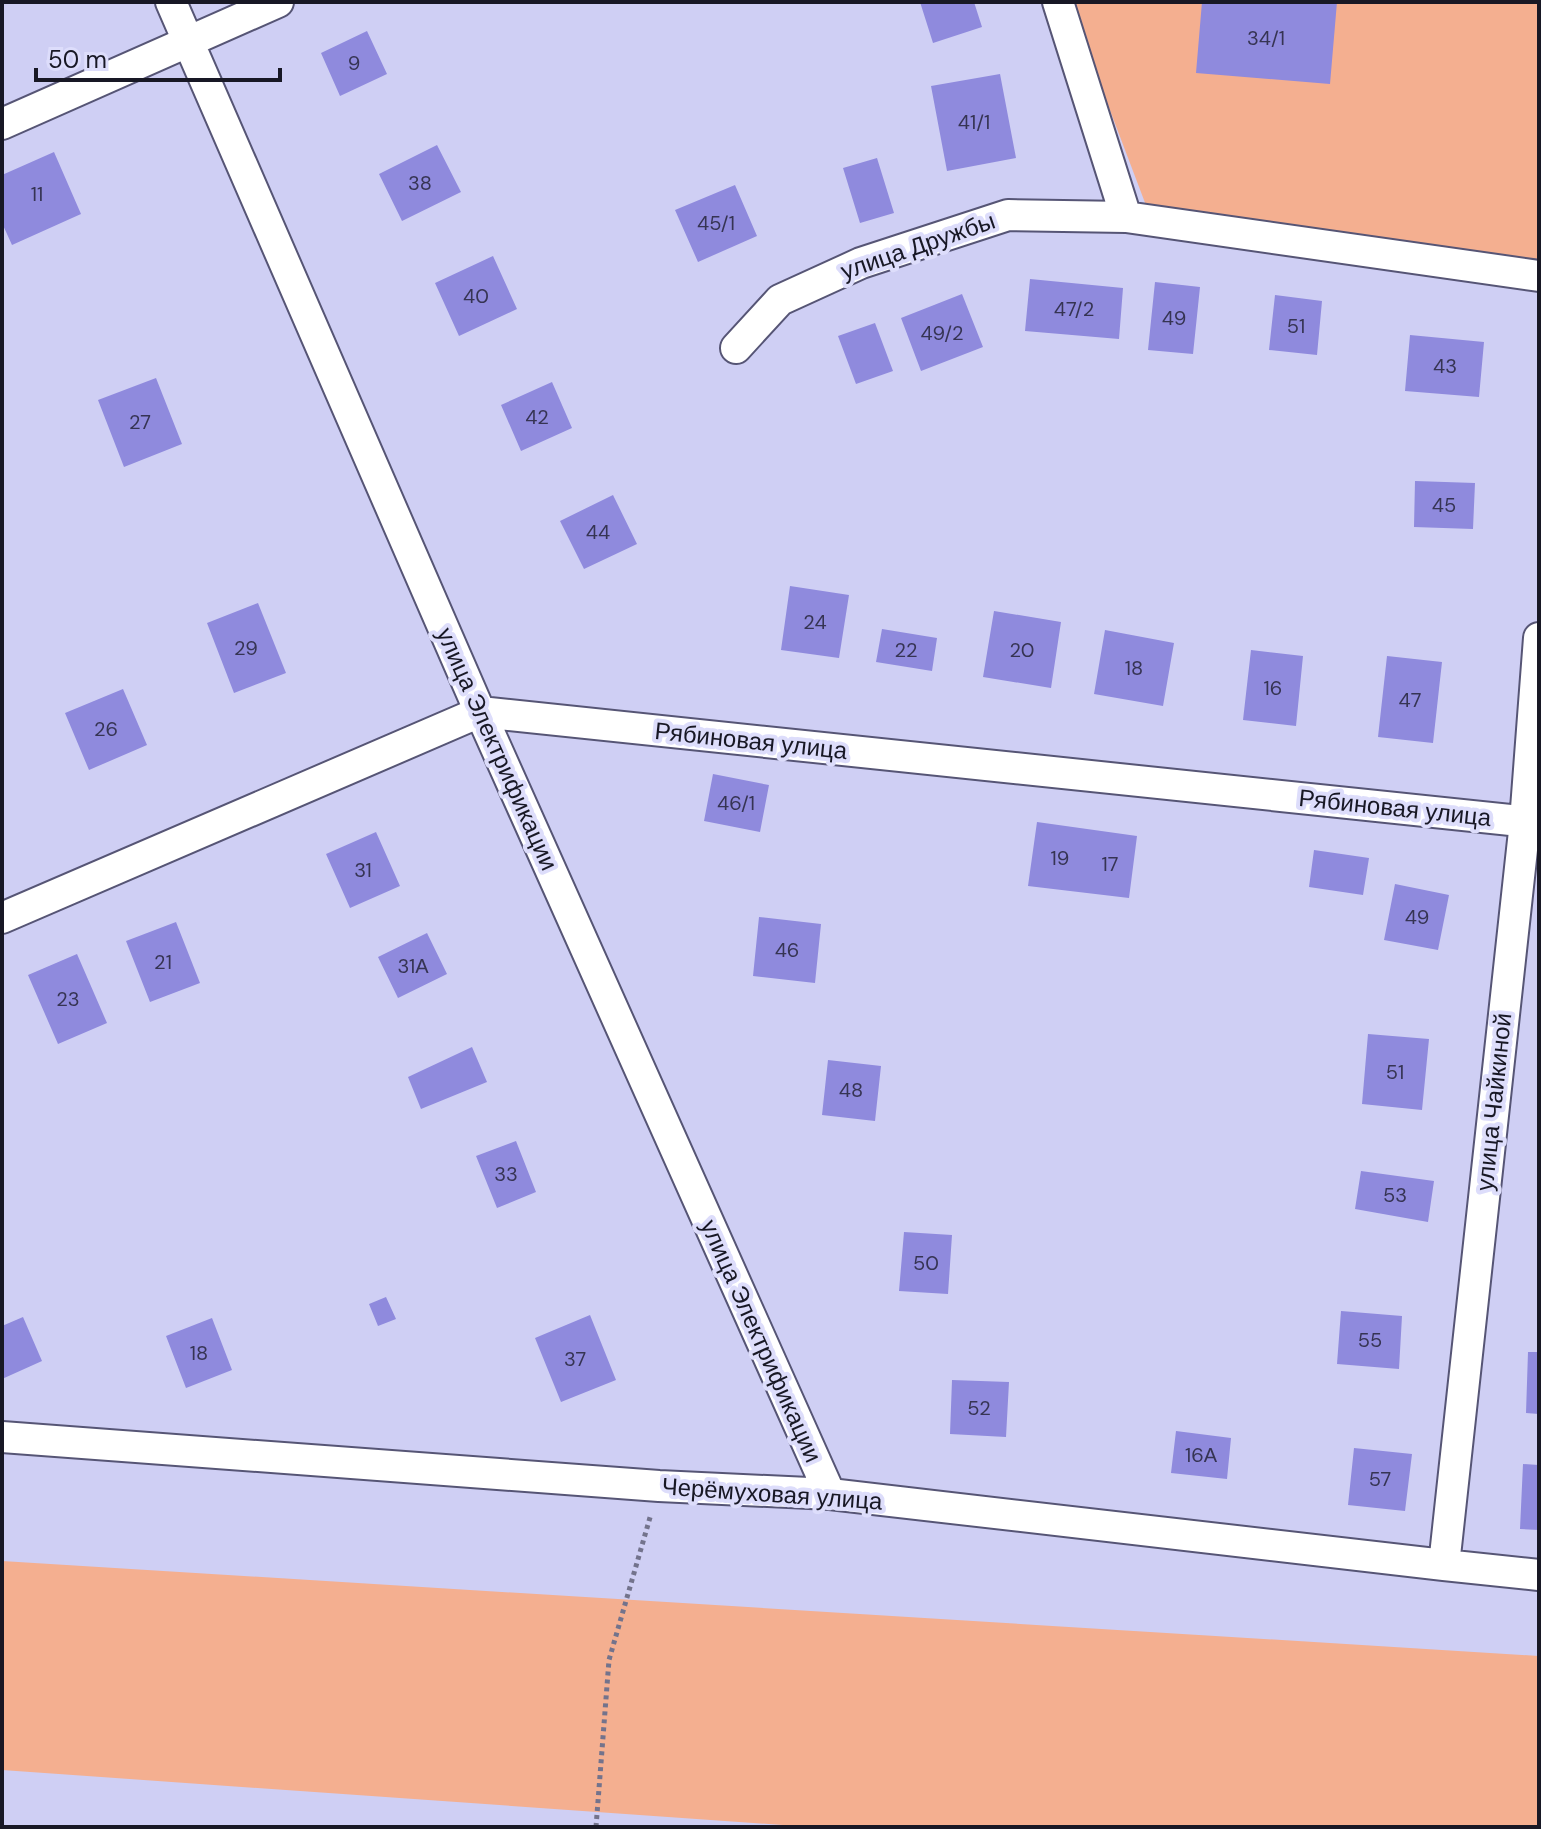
<svg xmlns="http://www.w3.org/2000/svg" width="1541" height="1829" viewBox="0 0 1541 1829" font-family="'DM Sans',sans-serif">
<style>
.green{fill:#f4af90}
.building{fill:#8f8add}
.lines{fill:none;stroke-linecap:round;stroke-linejoin:round}
.minor-casing{stroke:#565575;stroke-width:34}
.path{stroke:#73738c;stroke-width:5;stroke-dasharray:4 4;stroke-linecap:butt}
.minor{stroke:#fff;stroke-width:30}
.labels{text-anchor:middle;stroke-width:8;stroke-linejoin:round;paint-order:stroke}
.number-label{font-size:20px;fill:#363453}
.street-label{font-size:24px;fill:#181825;stroke:#ddddfb}
</style>
<rect width="100%" height="100%" fill="#cfcff4"/>
<path class="green" d="M1069,2H1539V262L1147,208Z
M2,1561L1539,1656V1827H810L2,1770Z"/>
<path class="building" d="M920,2H974L982,27L933,43Z
M1202,2H1337L1330,84L1196,73Z
M367,31L387,74L340,96L321,53Z
M1000,74L1016,158L947,171L931,86Z
M437,145L461,192L402,221L379,174Z
M54,152L81,214L12,245L2,223V175Z
M877,158L894,213L860,223L843,168Z
M735,185L757,236L698,262L675,210Z
M493,256L517,309L459,336L435,283Z
M1030,279L1123,288L1119,339L1025,331Z
M1155,282L1200,287L1193,354L1148,350Z
M962,294L983,347L921,371L901,318Z
M1275,295L1322,301L1317,355L1269,350Z
M875,323L893,371L856,384L838,336Z
M1410,335L1484,342L1479,397L1405,391Z
M156,378L182,444L124,467L98,400Z
M552,382L572,428L521,451L501,405Z
M1415,481L1475,483L1473,529L1414,527Z
M613,495L637,544L584,569L560,521Z
M790,586L849,595L839,658L781,650Z
M258,603L286,673L234,693L207,623Z
M994,611L1061,622L1051,688L983,677Z
M882,629L937,638L932,671L876,662Z
M1105,630L1174,643L1163,706L1094,694Z
M1251,650L1303,656L1296,726L1243,720Z
M1387,656L1442,662L1433,743L1378,737Z
M123,689L147,745L89,770L65,713Z
M713,774L769,785L760,832L704,821Z
M1037,822L1137,836L1129,898L1028,886Z
M376,832L400,886L350,908L326,854Z
M1314,850L1369,858L1363,895L1309,887Z
M1395,884L1449,895L1438,950L1384,940Z
M759,917L821,924L815,983L753,976Z
M176,922L200,983L150,1002L126,941Z
M427,933L447,974L398,998L378,957Z
M77,954L107,1023L58,1044L28,975Z
M1368,1034L1429,1039L1422,1110L1362,1104Z
M472,1047L487,1082L421,1109L408,1077Z
M828,1060L881,1066L875,1121L822,1115Z
M516,1141L536,1192L497,1208L476,1156Z
M1361,1171L1434,1181L1428,1222L1355,1209Z
M904,1232L952,1235L948,1294L899,1291Z
M386,1297L396,1319L378,1326L369,1304Z
M1341,1311L1402,1316L1399,1369L1337,1364Z
M590,1315L616,1380L561,1402L535,1338Z
M23,1317L42,1361L2,1379V1326Z
M212,1318L232,1370L186,1388L166,1336Z
M1528,1352H1539V1414L1526,1413Z
M952,1380L1009,1382L1006,1437L950,1434Z
M1176,1431L1231,1438L1227,1479L1171,1473Z
M1354,1448L1412,1454L1405,1511L1348,1505Z
M1523,1464L1539,1465V1530L1520,1529Z"/>
<g class="lines">
<defs>
<path id="minor" d="M171,2L480,712L830,1494
M1058,2L1126,217
M2,124L278,2
M736,348L780,300L861,263L1008,215L1126,217L1539,276
M2,918L480,712L1539,823
M2,1437L659,1486L830,1494L1444,1565L1539,1575
M1444,1565L1525,822L1539,638"/>
</defs>
<use href="#minor" class="minor-casing"/>
<path class="path" d="M596,1827L609,1660L651,1514"/>
<use href="#minor" class="minor"/>
</g>
<g class="labels">
<g class="number-label">
<text x="1266" y="45">34/1</text>
<text x="354" y="70">9</text>
<text x="974" y="129">41/1</text>
<text x="420" y="190">38</text>
<text x="37" y="201">11</text>
<text x="716" y="230">45/1</text>
<text x="476" y="303">40</text>
<text x="1074" y="316">47/2</text>
<text x="1174" y="325">49</text>
<text x="1296" y="333">51</text>
<text x="942" y="340">49/2</text>
<text x="1445" y="373">43</text>
<text x="537" y="424">42</text>
<text x="140" y="429">27</text>
<text x="1444" y="512">45</text>
<text x="598" y="539">44</text>
<text x="815" y="629">24</text>
<text x="246" y="655">29</text>
<text x="906" y="657">22</text>
<text x="1022" y="657">20</text>
<text x="1134" y="675">18</text>
<text x="1273" y="695">16</text>
<text x="1410" y="707">47</text>
<text x="106" y="736">26</text>
<text x="736" y="810">46/1</text>
<text x="1060" y="865">19</text>
<text x="1110" y="871">17</text>
<text x="363" y="877">31</text>
<text x="1417" y="924">49</text>
<text x="787" y="957">46</text>
<text x="163" y="969">21</text>
<text x="413" y="973">31А</text>
<text x="68" y="1006">23</text>
<text x="1395" y="1079">51</text>
<text x="851" y="1097">48</text>
<text x="506" y="1181">33</text>
<text x="1395" y="1202">53</text>
<text x="926" y="1270">50</text>
<text x="1370" y="1347">55</text>
<text x="199" y="1360">18</text>
<text x="575" y="1366">37</text>
<text x="979" y="1415">52</text>
<text x="1201" y="1462">16А</text>
<text x="1380" y="1486">57</text>
</g>
<g class="street-label">
<text transform="translate(918 246) rotate(-19)" y="8">улица Дружбы</text>
<text transform="translate(751 741) rotate(6)" y="8">Рябиновая улица</text>
<text transform="translate(497 749) rotate(66)" y="8">улица Электрификации</text>
<text transform="translate(1395 808) rotate(6)" y="8">Рябиновая улица</text>
<text transform="translate(1494 1102) rotate(-84)" y="8">улица Чайкиной</text>
<text transform="translate(761 1341) rotate(66)" y="8">улица Электрификации</text>
<text transform="translate(772 1494) rotate(4)" y="8">Черёмуховая улица</text>
</g>
</g>
<rect width="1541" height="1829" fill="none" stroke="#181825" stroke-width="8"/>
<path d="M36 68v12h244v-12" fill="none" stroke="#181825" stroke-width="4"/>
<text x="48" y="68" font-size="24" fill="#181825" stroke="#ddddfb" stroke-width="6" paint-order="stroke">50 m</text>
</svg>
